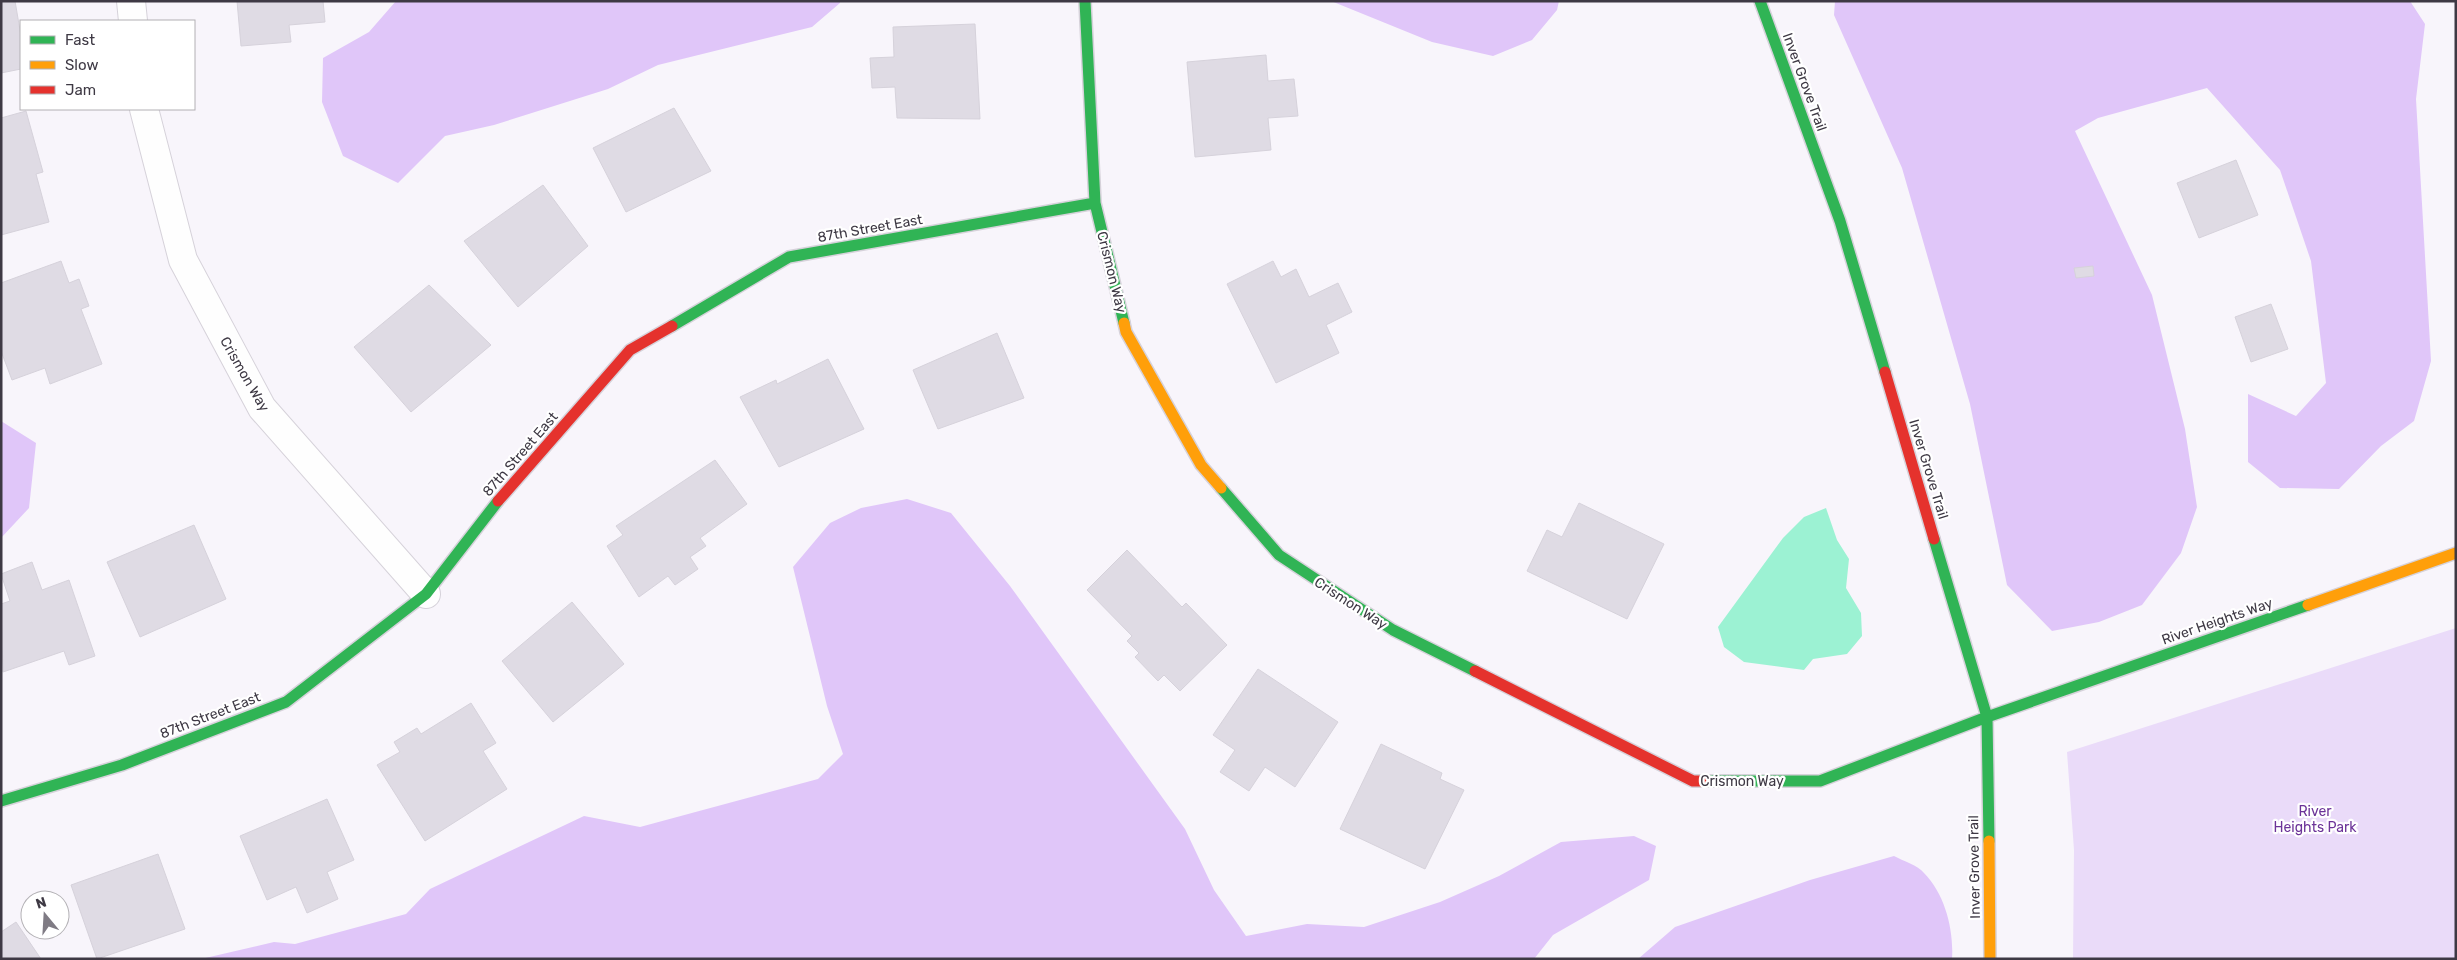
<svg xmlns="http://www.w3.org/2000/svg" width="2457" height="960" viewBox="0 0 2457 960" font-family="Rubik,sans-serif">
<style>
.green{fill:#eadbf9}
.forest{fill:#e0c6f9}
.water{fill:#9cf2d3}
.building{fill:#dfdbe4;stroke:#d6d2db}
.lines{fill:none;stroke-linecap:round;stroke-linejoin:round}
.street-casing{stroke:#d6d2da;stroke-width:30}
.fast-casing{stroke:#d6d2da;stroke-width:14}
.slow-casing{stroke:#d6d2da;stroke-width:14}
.jam-casing{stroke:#d6d2da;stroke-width:14}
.street{stroke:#fefefe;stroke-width:28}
.fast{stroke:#30b455;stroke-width:11}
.slow{stroke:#ff9f0a;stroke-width:11}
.jam{stroke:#e5322d;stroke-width:11}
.labels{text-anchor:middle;stroke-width:4.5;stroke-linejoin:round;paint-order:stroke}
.street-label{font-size:14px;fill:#3e3944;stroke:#fff}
.park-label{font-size:14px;fill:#6c3398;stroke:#fff}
</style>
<rect width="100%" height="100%" fill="#f8f5fb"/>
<path class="green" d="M2456,628V959H2073L2074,850L2067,752Z"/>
<path class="forest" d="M396,1H840V3L812,27L658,65L608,89L494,125L445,136L398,183L343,156L322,102L323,58L369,32Z
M1331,1H1559L1557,10L1532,40L1493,56L1432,42Z
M1835,1H2410L2425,24L2416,99L2431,361L2414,421L2381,446L2339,489L2280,488L2248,462V394L2296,416L2326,383L2311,261L2280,170L2207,88L2098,118L2075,131L2152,295L2185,429L2197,507L2181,553L2142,605L2099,622L2052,631L2007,585L1970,404L1902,168L1834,15Z
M1,421L36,443L29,508L1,538Z
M907,499L951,513L1010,586L1185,829L1214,890L1246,936L1307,924L1364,927L1440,902L1499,876L1561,842L1634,836L1656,846L1649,880L1553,935L1534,959H201L274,942L295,944L406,914L430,889L584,816L640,827L818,779L843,754L827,706L793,567L830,523L861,508Z
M1894,856C1903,861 1918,865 1924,873C1945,894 1954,930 1952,959H1638L1675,927L1810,880Z"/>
<path class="water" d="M1826,508L1837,540L1849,559L1846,588L1861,613L1862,636L1847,654L1813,659L1804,670L1744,662L1724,647L1718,627L1783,538L1804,517Z"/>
<path class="building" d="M1,1H15L21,36V69L1,73Z
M237,1H323L325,22L289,25L291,42L241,46Z
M975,24L980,119L897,118L895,87L872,88L870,58L894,57L893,27Z
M1266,55L1268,81L1294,79L1298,116L1268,118L1271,150L1195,157L1187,62Z
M674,108L711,171L626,212L593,148Z
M26,111L43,172L36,174L49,222L1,235V118Z
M2236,160L2258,215L2199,238L2177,183Z
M543,185L588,246L518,307L464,241Z
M61,261L69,283L79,279L89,306L81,309L102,364L50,384L45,368L12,380L1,351V283Z
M1273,261L1281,277L1296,269L1309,297L1338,283L1352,312L1326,325L1339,353L1276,383L1227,284Z
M2093,266L2094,276L2076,278L2074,268Z
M429,285L491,345L411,412L354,347Z
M2271,304L2288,349L2251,362L2235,317Z
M997,333L1024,398L938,429L913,370Z
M828,359L864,429L779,467L740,397L776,380L777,384Z
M715,460L747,504L700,538L706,546L690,557L698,569L675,585L668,576L639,597L607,546L623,535L616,526Z
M1579,503L1664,544L1627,619L1527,571L1547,530L1562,537Z
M194,525L226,599L140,637L107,562Z
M1127,550L1182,607L1186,603L1227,645L1180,691L1164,675L1158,681L1135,657L1139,653L1127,641L1132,636L1087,590Z
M32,562L42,590L69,580L95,656L69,665L64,651L3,672L1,604L10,601L1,574Z
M572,602L624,664L553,722L502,661Z
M1258,669L1338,722L1295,787L1265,767L1249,791L1220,772L1235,750L1213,735Z
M471,703L496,743L483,751L507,789L425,841L377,765L400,752L394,742L417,728L421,734Z
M1381,744L1442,773L1440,779L1464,790L1425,869L1340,829Z
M327,799L354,860L327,872L338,899L307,913L296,887L267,900L240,836Z
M158,854L185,929L97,959L71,885Z
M16,922L41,959H1V932Z"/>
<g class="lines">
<defs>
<path id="street" d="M131,1L133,21
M144,109L183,260L262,408L426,594"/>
<path id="fast" d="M1085,1L1095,203L1124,323
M1760,1L1840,221L1885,372
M672,326L789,257L1095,203
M1221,488L1279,555L1393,630L1475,671
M1934,539L1987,717L1989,841
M1703,781H1820L1987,717L2308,605
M1,801L122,765L286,702L426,594L498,501"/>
<path id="slow" d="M1124,323L1126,332L1201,465L1221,488
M2308,605L2456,553
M1989,841L1990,959"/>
<path id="jam" d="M1885,372L1934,539
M498,501L630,350L672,326
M1475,671L1693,781H1703"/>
</defs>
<use href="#street" class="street-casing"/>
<use href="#fast" class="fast-casing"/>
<use href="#slow" class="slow-casing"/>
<use href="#jam" class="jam-casing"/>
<use href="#street" class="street"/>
<use href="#fast" class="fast"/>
<use href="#slow" class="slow"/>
<use href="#jam" class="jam"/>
</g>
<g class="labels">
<g class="street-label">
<text transform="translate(1805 82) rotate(70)" y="5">Inver Grove Trail</text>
<text transform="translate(870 228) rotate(-10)" y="5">87th Street East</text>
<text transform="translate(1112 272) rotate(76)" y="5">Crismon Way</text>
<text transform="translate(245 374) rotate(60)" y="5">Crismon Way</text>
<text transform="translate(520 454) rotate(-49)" y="5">87th Street East</text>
<text transform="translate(1929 469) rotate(73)" y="5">Inver Grove Trail</text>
<text transform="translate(1351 603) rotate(33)" y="5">Crismon Way</text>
<text transform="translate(2217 621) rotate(-19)" y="5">River Heights Way</text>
<text transform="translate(210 715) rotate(-21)" y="5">87th Street East</text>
<text x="1742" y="786">Crismon Way</text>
<text transform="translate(1974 867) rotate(-91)" y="5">Inver Grove Trail</text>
</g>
<g class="park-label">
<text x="2315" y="816">River<tspan x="2315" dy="16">Heights Park</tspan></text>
</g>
</g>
<rect width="2457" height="960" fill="none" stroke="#3e3944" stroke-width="5"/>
<rect x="20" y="20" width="175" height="90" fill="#ffffff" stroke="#b2b0b4"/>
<rect x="30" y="36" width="25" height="8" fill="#30b455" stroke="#b2b0b4"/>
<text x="65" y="45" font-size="15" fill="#3e3944">Fast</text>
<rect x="30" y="61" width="25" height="8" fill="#ff9f0a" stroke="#b2b0b4"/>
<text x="65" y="70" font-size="15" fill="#3e3944">Slow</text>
<rect x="30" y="86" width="25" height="8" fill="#e5322d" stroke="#b2b0b4"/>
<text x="65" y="95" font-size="15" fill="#3e3944">Jam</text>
<g transform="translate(45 915) rotate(342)"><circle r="24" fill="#ffffff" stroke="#b2b0b4"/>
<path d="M0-4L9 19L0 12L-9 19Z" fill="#7f7b84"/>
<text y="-8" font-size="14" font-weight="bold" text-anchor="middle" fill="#3e3944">N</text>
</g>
</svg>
